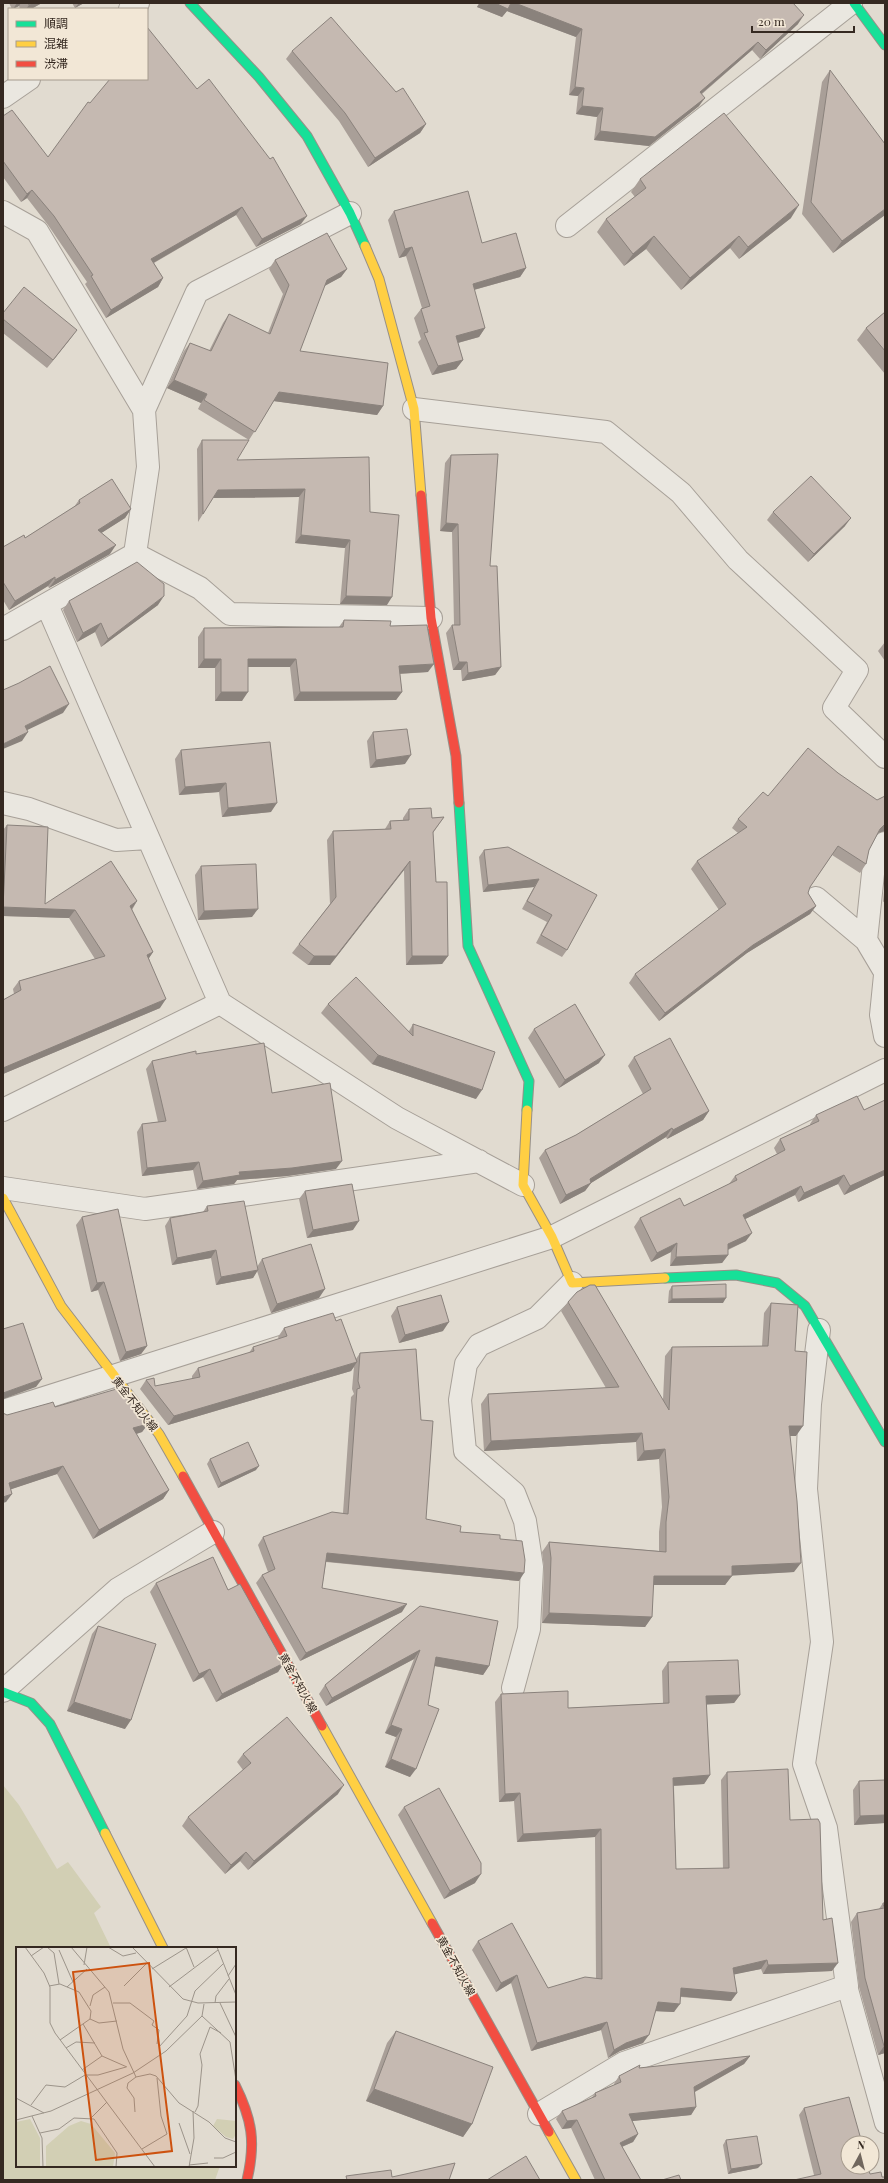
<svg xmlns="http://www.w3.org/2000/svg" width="888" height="2183" viewBox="0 0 888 2183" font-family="'Playfair Display','Noto Sans JP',serif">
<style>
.green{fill:#d2cfb4}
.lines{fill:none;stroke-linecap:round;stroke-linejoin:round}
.lane-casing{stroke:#a7a098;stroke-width:22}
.street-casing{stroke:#a7a098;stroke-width:24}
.fast-casing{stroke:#979088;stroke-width:11}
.slow-casing{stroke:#979088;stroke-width:11}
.jam-casing{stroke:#979088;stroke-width:11}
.lane{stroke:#eae7e0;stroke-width:20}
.street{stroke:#eae7e0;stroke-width:22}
.fast{stroke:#16e098;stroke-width:9}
.slow{stroke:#ffcf43;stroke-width:9}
.jam{stroke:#f24e42;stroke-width:9}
.wall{fill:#a99f98}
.shaded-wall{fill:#8a827c}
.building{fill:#c5b9b1;stroke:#8a827c}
.labels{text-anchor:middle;stroke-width:3.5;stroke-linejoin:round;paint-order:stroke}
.street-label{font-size:11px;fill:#352921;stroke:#f2e7d6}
.inset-road{fill:none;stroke:#9c948a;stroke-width:1}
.view{fill:#cd520f;fill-opacity:0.15;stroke:#cd520f;stroke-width:2}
.inset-edge{fill:none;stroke:#352921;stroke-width:2}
</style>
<rect width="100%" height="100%" fill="#e1dbd0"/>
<path class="green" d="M3,1785L19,1805L57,1869L68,1862L101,1907L94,1913L111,1948H17V2166H220L215,2180H3Z"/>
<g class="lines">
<defs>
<path id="lane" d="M847,1986L885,2123"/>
<path id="street" d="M130,9L138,3
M3,97L29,79
M3,212L37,231L144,410L148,467L135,554L3,629
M567,226L851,3
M414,409L606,432L681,493L738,560L857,670L834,708L885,757
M144,410L197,292L350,213
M135,554L200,588L230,614L431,618
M47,605L220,1003L397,1118L523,1185
M3,803L29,809L116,840L148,838
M816,898L866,940L885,972
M866,940L874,864L885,843
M885,975L881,1015L885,1036
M3,1110L220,1003
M3,1188L145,1209L479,1161
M3,1411L552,1237L885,1070
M513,1688L529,1629L532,1567L525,1521L514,1493L465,1451L460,1400L466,1364L479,1345L537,1318L572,1283
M3,1691L118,1589L213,1532
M539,2114L624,2063L847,1986L826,1828L804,1764L822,1642L806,1489L810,1404L819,1330"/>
<path id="fast" d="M190,3L259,77L307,136L350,213L365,246
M854,3L885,45
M459,803L468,946L529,1081L527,1110
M665,1278L736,1275L777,1283L805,1306L885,1442
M3,1692L31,1703L50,1724L105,1833"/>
<path id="slow" d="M365,246L379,279L414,409L421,495
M527,1110L523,1185L552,1237L572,1283L665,1278
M3,1198L61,1306L159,1434L183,1476
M322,1726L432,1923
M105,1833L163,1948
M549,2132L576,2180"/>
<path id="jam" d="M421,495L431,618L456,756L459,803
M183,1476L322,1726
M432,1923L549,2132
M235,2085C252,2119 256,2142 247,2180"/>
</defs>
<use href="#lane" class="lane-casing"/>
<use href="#street" class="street-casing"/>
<use href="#fast" class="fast-casing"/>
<use href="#slow" class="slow-casing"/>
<use href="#jam" class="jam-casing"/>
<use href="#lane" class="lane"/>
<use href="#street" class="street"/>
<use href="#fast" class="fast"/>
<use href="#slow" class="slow"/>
<use href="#jam" class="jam"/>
</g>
<path class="wall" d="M9,3H42L31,9H20L19,6L12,9Z
M72,3H84L75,8Z
M479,3H793L798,24L760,59L752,50L702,94L699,106L649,146L594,140L597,117L576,114L578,96L569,95L576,37L507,11L502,17L477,7Z
M292,51L396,92L426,124L420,133L368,167L339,121L286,59Z
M830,70L885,215L833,253L802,214L822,82Z
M90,103L301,224L256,247L236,215L154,263L163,278L158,287L106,318L85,284L87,282L48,225L27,198L21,202L3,177V116L48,157Z
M640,179L791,218L739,259L730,248L681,290L646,249L624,266L597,232L606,219L635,197L631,192Z
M394,211L482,243L526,268L520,277L474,290L485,328L479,337L458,343L463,360L456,369L432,375L418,342L421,339L414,318L421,309L422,308L406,256L399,258L388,220Z
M275,260L347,269L341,277L324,286L300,351L383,406L377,415L274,401L249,440L198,409L201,403L167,388L184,351L190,343L209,351L223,323L229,314L268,333L283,294L269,269Z
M885,312V374L857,340L866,328Z
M3,313L71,338L47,368L3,333Z
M202,440L237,460L370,512L387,605L340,604L345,548L295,543L299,497L213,498L198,522L197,449Z
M451,455L490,566L501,667L495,675L462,681L461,670H453L446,633L452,625H454L452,532L440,531L445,463Z
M79,500L131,509L125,518L101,533L110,554L49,588L48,586L9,610L3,600V547L25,538L74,507Z
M773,512L845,526L808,562L767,520Z
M69,601L158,605L101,647L95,632L77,642L63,610Z
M344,620L390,626L428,672L400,674L402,692L396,700L294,701L290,667H248L242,701H215V668H198V637L204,628L339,627Z
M885,642V661L878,651Z
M373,732L405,764L370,768L367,741Z
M181,750L271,812L222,817L219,792L179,795L175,759Z
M768,796L884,831L878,833L869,850L866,864L860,873L832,855L810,887L808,893L816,906L810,914L747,953L659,1021L629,983L635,974L719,910L691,869L697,861L738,833L732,828L738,819Z
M409,809L432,818L444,817L433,833L436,882L448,956L442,964L406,965L404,870L330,965H308L292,953L299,944L330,904L327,840L333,831L385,829L390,821L403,820V818Z
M7,825L45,904L137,901L132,910L153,952L149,958L160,1008L3,1074V1000L14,994L13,989L19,981L95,959L69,918L3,916V830Z
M484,850L597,895L567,950L562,957L536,943L547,922L522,909L534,887L483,892L479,857Z
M201,866L252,917L198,920L195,875Z
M885,880V901L883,902Z
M328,1004L409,1031L413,1024L476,1099L372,1064L321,1013Z
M534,1029L599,1063L559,1088L528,1038Z
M196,1054L272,1093L336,1169L287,1176L237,1180L234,1184L197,1189L193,1170L142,1176L137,1132L142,1124L158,1122L146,1069L152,1061Z
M634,1057L709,1111L703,1120L667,1139L666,1137L591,1183L585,1191L560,1204L539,1158L545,1150L576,1135L643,1094L628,1066Z
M885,1100V1175L844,1195L838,1184L798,1202L795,1195L745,1219L746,1241L728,1250V1255L722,1263L670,1266L671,1252L651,1262L634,1227L640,1218L684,1206L729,1184L735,1176L777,1154L774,1148L780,1139L810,1125V1124L816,1115L864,1110Z
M305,1191L353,1230L307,1238L299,1199Z
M207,1206L257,1267L262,1259L319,1298L271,1313L257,1271L253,1278L216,1285L211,1258L172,1265L165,1226L170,1218L203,1212Z
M82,1217L147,1346L141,1354L120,1361L98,1290L91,1292L76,1225Z
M672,1286L723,1303H668L669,1291Z
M568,1302L663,1400L665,1356L672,1347L762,1346L764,1313L771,1303L795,1351L796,1436H790L794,1572L732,1575L725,1585H653L652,1617L645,1627L542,1623L544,1568L542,1552L549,1542L659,1551V1532L662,1507L659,1459L637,1461L636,1442L484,1451L481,1404L488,1394L606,1388L561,1311Z
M397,1307L443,1331L399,1343L391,1316Z
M336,1321L356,1359L360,1353L426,1519L460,1532L500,1539L519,1581L326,1562L322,1588L402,1612L300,1661L256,1583L262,1575L268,1572L258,1545L263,1537L343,1513L351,1397L354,1394L352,1389L354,1367L351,1371L168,1425L140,1389L146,1380L155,1386L192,1379V1376L198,1368L249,1353L253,1347L279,1339L278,1337L284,1328Z
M55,1407L148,1424L142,1432L136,1434L169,1490L163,1499L93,1539L57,1474L11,1489L6,1502L7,1415Z
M210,1459L256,1470L218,1488L207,1464Z
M156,1583L228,1590L284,1663L278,1672L216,1702L203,1677L193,1682L150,1592Z
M420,1606L489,1666L483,1675L434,1666L410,1777L385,1767L396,1737L385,1733L414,1659L326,1706L319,1694L325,1685Z
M98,1626L125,1729L67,1711L92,1634Z
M668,1662L740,1695L734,1703L706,1704L710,1775L704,1784L674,1786L676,1869H723L721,1780L727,1772L790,1820L823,1920L832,1971L763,1974L761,1969L734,1974L737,1993L731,2001L681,1997L674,2012L656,2011L643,2043L620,2051L608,2058L601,2030L531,2051L511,1983L496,1992L472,1950L478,1941L548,1988L596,1978L595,1837L517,1842L514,1801L499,1802L495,1702L501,1694L568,1708L663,1703L662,1671Z
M243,1754L338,1794L248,1870L240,1861L225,1874L182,1826L188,1817L243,1770L237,1762Z
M885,1780V1823L854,1825L853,1790L859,1781Z
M404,1807L475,1883L444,1899L398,1815Z
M883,1903L885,2053L878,2055L859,1987L851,1922L857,1913L879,1909Z
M396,2031L472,2124L463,2137L366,2101L387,2043Z
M750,2056L744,2064L695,2092L696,2107L691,2115L632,2121L638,2134L633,2142L622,2147L641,2180H595L571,2128L562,2129L556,2119L562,2111L591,2099L595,2093L614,2085V2084L619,2076L639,2068Z
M804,2108L870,2174L882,2177L885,2180L814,2175L799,2115Z
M726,2140L758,2168L728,2174L723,2145Z"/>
<path class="shaded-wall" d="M17,3H21L19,6L13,9Z
M33,3H42L31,9H26L29,5Z
M79,3H84L75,8Z
M480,3H515L582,29L576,37L507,11L502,17L477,7Z
M804,15L798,24L760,59L766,50Z
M758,42L752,50L694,100L700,92Z
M575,87L584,88L578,96L569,95Z
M705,98L699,106L649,146L594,140L600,131Z
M582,106L603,108L597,117L576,114Z
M426,124L420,133L368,167L375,158Z
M32,190L27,198L21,202L27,194Z
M799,205L791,218L739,259L748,247Z
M242,207L236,215L146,267L151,259Z
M885,209V215L833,253L842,241Z
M307,216L301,224L256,247L262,239Z
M654,236L646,249L624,266L633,254Z
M739,236L730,248L681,290L690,278Z
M412,247L406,256L399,258L405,249Z
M526,268L520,277L466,292L473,284Z
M347,269L341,277L321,288L327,280Z
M163,278L158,287L106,318L111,310Z
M485,328L479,337L450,345L456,336Z
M77,330L71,338L47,368L53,360Z
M463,360L456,369L432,375L438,366Z
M174,380L207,394L201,403L167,388Z
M279,392L383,406L377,415L273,401Z
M305,489L299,497L213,498L218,490Z
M131,509L125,518L92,539L98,530Z
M851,518L845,526L808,562L814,554Z
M446,523L458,524L452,532L440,531Z
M301,535L350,540L345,548L295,543Z
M116,545L110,554L49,588L55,580Z
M55,577L48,586L9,610L15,601Z
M164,596L158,605L101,647L108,639Z
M346,596L392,597L387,605L340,604Z
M101,623L95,632L77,642L83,633Z
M204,659H221L215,668H198Z
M248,659H296L290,667H241Z
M459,662H467L461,670H453Z
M434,664L428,672L393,674L399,666Z
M501,667L495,675L462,681L468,673Z
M221,692H248L242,701H215Z
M300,692H402L396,700L294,701Z
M69,704L63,713L19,734L25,726Z
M28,732L22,741L3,749V744Z
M411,755L405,764L370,768L376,760Z
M226,783L219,792L179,795L185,787Z
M277,803L271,812L222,817L228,808Z
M884,824H885V831L878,833L880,829Z
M410,861L404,870L330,965H308L314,956Z
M539,879L534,887L483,892L488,885Z
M137,901L131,910L130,906Z
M816,906L810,914L747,953L659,1021L665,1013L753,945Z
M3,907L75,910L69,918L3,916Z
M258,909L252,917L198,920L204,911Z
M153,952L147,961V955Z
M412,956H448L442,964L406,965Z
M166,999L160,1008L3,1074V1068Z
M378,1055L482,1090L476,1099L372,1064Z
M605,1055L599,1063L559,1088L565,1080Z
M709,1111L703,1120L667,1139L673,1130Z
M672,1128L666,1137L591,1183L585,1191L560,1204L566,1195L590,1179Z
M342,1161L336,1169L287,1176L237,1180L234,1184L197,1189L203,1181L239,1172Z
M199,1162L193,1170L142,1176L147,1168Z
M885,1170V1175L844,1195L850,1186Z
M844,1175L838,1184L798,1202L804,1193Z
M801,1186L795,1195L737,1223L743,1215Z
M359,1221L353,1230L307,1238L313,1230Z
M752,1233L746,1241L722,1252L728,1244Z
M677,1243L671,1252L651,1262L657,1253Z
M216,1250L211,1258L172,1265L177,1258Z
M728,1255L722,1263L670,1266L676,1257Z
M258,1270L253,1278L216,1285L221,1277Z
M104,1282L98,1290L91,1292L97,1283Z
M325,1289L319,1298L271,1313L277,1304Z
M726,1298L723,1303H668L672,1299Z
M449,1322L443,1331L399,1343L405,1335Z
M147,1346L141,1354L120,1361L126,1352Z
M357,1362L351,1371L168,1425L174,1416Z
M42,1379L36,1387L3,1399V1393Z
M148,1424L142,1432L127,1437L133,1428Z
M789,1426H803L796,1436H782Z
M642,1433L636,1442L484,1451L491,1441Z
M665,1449L659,1459L637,1461L644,1451Z
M63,1466L57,1474L3,1492L9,1483Z
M259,1466L256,1470L218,1488L221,1483Z
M169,1490L163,1499L93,1539L99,1530Z
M12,1494L6,1502L3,1503V1497Z
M327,1553L524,1573L519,1581L321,1561Z
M801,1563L794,1572L726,1576H732L725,1585H647L654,1576L732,1566Z
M407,1604L402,1612L300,1661L306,1653Z
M549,1613L652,1617L645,1627L542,1623Z
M420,1650L414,1659L326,1706L332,1698Z
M436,1657L489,1666L483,1675L430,1665Z
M284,1663L278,1672L216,1702L222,1694Z
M210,1669L203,1677L193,1682L199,1674Z
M740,1695L734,1703L700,1705L706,1696Z
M74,1702L131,1720L125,1729L67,1711Z
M391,1725L402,1729L396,1737L385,1733Z
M391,1759L416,1769L410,1777L385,1767Z
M710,1775L704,1784L668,1786L673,1778Z
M344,1785L338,1794L248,1870L254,1861Z
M520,1793L514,1801L499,1802L505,1794Z
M885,1815V1823L854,1825L860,1816Z
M601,1829L595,1837L517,1842L523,1834Z
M246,1852L240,1861L225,1874L231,1865Z
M481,1874L475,1883L444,1899L450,1891Z
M767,1960L761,1969L727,1976L733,1968Z
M838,1963L832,1971L763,1974L768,1965Z
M517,1975L511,1983L496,1992L501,1983Z
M681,1988L737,1993L731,2001L676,1996Z
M658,2002L680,2004L674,2012L652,2011Z
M607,2022L601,2030L531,2051L537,2043Z
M649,2035L643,2043L620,2051L608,2058L614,2050L626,2043Z
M884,2046H885V2053L878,2055Z
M750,2056L744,2064L689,2095L694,2087Z
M374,2089L472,2124L463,2137L366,2101Z
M696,2107L691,2115L623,2122L629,2114Z
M577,2120L571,2128L562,2129L567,2121Z
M638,2134L633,2142L614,2150L620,2143Z
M762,2164L758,2168L728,2174L731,2169Z"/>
<path class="building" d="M28,3H33L29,5Z
M495,3H511L508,9Z
M515,3H793L804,15L766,50L758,42L700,92L705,98L655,137L600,131L603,108L582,106L584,88L575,87L582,29Z
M331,17L396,92L403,88L426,124L375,158L345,113L292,51Z
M147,27L197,89L209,79L270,159L273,157L307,216L262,239L242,207L151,259L163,278L111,310L91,276L93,275L54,216L32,190L27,194L3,161V116L12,110L48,157L88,102L90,103L110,79H147Z
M830,70L885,144V209L842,241L811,202Z
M724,113L799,205L748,247L739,236L690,278L654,236L633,254L606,219L646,188L640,179Z
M468,191L482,243L516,233L526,268L473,284L485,328L456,336L463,360L438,366L424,333L428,332L421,309L430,306L412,247L405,249L394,211Z
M327,233L347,269L327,280L300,351L388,363L383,406L279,392L255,432L204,400L207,394L174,380L190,343L211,351L229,314L270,334L289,285L275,260Z
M24,287L77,330L53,360L3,319V313Z
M885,312V351L866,328Z
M202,440H249L237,460L369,457L370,512L399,515L392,597L346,596L350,540L301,535L305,489L218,490L203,514Z
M498,454L490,566H497L501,667L468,673L467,662H459L452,625H460L458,524L446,523L451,455Z
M811,476L851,518L814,554L773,512Z
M112,479L131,509L98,530L116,545L55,580V577L15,601L3,582V547L24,535L25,538L80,503L79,500Z
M137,562L164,584V596L108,639L101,623L83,633L69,601Z
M344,620L391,621L390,626L427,625L434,664L399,666L402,692H300L296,659H248V692H221V659H204V628L343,627Z
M50,666L69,704L25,726L28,732L3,744V690L19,683Z
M407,729L411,755L376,760L373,732Z
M270,742L277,803L228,808L226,783L185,787L181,750Z
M808,748L838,773L877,800L885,796V824L880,829L869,850L866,864L838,846L810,887L808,893L816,906L753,945L665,1013L635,974L726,904L697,861L747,827L738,819L763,792L768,796Z
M431,808L432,818L444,817L433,832L436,882H447L448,956H412L410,861L336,956H314L299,944L336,897L333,831L391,829L390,821L409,820V809Z
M7,825L48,827L45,904L111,861L137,901L130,906L153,952L147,955L166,999L3,1068V1000L21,990L19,981L105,956L75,910L3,907Z
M508,847L597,895L567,950L541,935L552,915L527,901L539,879L488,885L484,850Z
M256,864L258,909L204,911L201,866Z
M356,977L413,1036V1024L495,1052L482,1090L378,1055L328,1004Z
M575,1004L605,1055L565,1080L534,1029Z
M670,1038L709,1111L673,1130L672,1128L590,1179L591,1183L566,1195L545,1150L576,1135L651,1089L634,1057Z
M264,1043L272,1093L330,1083L342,1161L292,1168L239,1172L240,1175L203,1181L199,1162L147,1168L142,1124L166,1121L152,1061L196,1051V1054Z
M857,1096L864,1110L885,1100V1170L850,1186L844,1175L804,1193L801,1186L743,1215L752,1233L728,1244V1255L676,1257L677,1243L657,1253L640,1218L680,1198L684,1206L737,1180L735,1176L785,1150L780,1139L819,1121L816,1115Z
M352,1184L359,1221L313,1230L305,1191Z
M244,1201L258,1270L221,1277L216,1250L177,1258L170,1218L208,1211L207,1206Z
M118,1209L147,1346L126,1352L104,1282L97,1283L82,1217Z
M311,1244L325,1289L277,1304L262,1259Z
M726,1284V1298L672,1299V1286Z
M590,1285H595L669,1410L672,1347L768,1346L771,1303L798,1305L795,1351L807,1352L803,1426H789L797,1501L801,1563L732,1566V1576H654L652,1617L549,1613L551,1558L549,1542L666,1552V1522L669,1497L665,1449L644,1451L642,1433L491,1441L488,1394L619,1387L568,1302L577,1292Z
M441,1295L449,1322L405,1335L397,1307Z
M333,1313L336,1321L341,1319L357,1362L174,1416L146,1380L154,1378L155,1386L200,1377L198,1368L254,1351L253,1347L287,1336L284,1328Z
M23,1323L42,1379L3,1393V1329Z
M416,1349L421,1420L433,1421L426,1519L461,1526L460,1532L500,1535V1539L522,1541L525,1560L524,1573L327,1553L322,1588L407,1604L306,1653L262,1575L275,1569L263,1537L332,1512L348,1514L357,1389L360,1388L358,1381L360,1353Z
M120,1388L148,1424L133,1428L169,1490L99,1530L63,1466L9,1483L12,1494L3,1497V1413L7,1415L50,1403L53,1402L55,1407Z
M248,1442L259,1466L221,1483L210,1459Z
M213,1557L228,1590L240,1584L284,1663L222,1694L210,1669L199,1674L156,1583Z
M420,1606L498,1621L489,1666L436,1657L428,1705L439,1709L416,1769L391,1759L402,1729L391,1725L420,1650L332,1698L325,1685Z
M98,1626L156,1644L131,1720L74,1702Z
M738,1660L740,1695L706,1696L710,1775L673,1778L676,1869L729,1868L727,1772L788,1769L790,1820L818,1819L820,1823L823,1920L832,1918L838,1963L768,1965L767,1960L733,1968L737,1993L681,1988L680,2004L658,2002L649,2035L626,2043L614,2050L607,2022L537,2043L517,1975L501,1983L478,1941L512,1923L548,1988L585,1977L602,1979L601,1829L523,1834L520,1793L505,1794L501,1694L568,1691V1708L669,1703L668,1662Z
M287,1717L344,1785L254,1861L246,1852L231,1865L188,1817L251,1763L243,1754Z
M885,1780V1815L860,1816L859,1781Z
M439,1788L481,1863V1874L450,1891L404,1807Z
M883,1903H885V2046H884L865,1978L857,1913L884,1908Z
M396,2031L493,2067L472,2124L374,2089Z
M750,2056L694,2087L696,2107L629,2114L638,2134L620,2143L641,2180H605L577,2120L567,2121L562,2111L596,2096L595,2093L621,2082L619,2076L640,2065L639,2068Z
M849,2097L862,2143H848V2167H868L870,2174L881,2172L882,2177H885V2180H794L821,2174L804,2108Z
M757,2136L762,2164L731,2169L726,2140Z
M526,2156L540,2180H487Z
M455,2163L449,2180H347L346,2176L391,2170L392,2177Z
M679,2175L681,2180H662Z"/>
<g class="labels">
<g class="street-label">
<text transform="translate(135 1404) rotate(52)" y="4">黄金不知火線</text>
<text transform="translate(298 1683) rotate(61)" y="4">黄金不知火線</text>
<text transform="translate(456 1966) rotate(61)" y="4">黄金不知火線</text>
</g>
</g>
<g transform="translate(16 1947)">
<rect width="220" height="220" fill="#e1dbd0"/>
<path d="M14,172L24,191V220H0V175ZM201,172L220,174V187L217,192L210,190L197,179ZM65,174L75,177L99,206L97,220H30V199L53,179Z" fill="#d2cfb4"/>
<path class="inset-road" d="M9,0L28,26L34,40V76L39,86L139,220M31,0L38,6L43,37M55,0L93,45L107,102L120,130L134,127L140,129L163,156L193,175L209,191L220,195M92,0L107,9L120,6M116,0L167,52L182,56L220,55M170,0L178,20M201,0L220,48M43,3L57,35M15,9L28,0M68,18L71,0M136,22L170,1M212,29L220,17M33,39L44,37L63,45L75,64L74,72L44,93M108,39L130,17M51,40L71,22M153,40L202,3M97,56H114L138,74L136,78L143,83L141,97M199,56L200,49L213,32M204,56L220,90M74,59L77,48L89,40M186,69L214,95L220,133M74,72L83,76L101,74M67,77L86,109L111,120M143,100L171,69L179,44L207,17M50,101L60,95L79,96M66,123L86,109M0,151L28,166M15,158L30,138L49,140L69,128H82L110,120M119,165L118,151L111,141L112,136L120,130M179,165L182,159L186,118L184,107L194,80L205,86M16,169L26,191L27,220M75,171L91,155M0,173L35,164L117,126L150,104L186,69L188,57M163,176L174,207M24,186L43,182L58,171L78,172L101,206L100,220M126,202L151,187L145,169L141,131M198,211H207L220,205M173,218L192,216M173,220L178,191L177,164"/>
<path class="view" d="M133,16L156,204L80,213L57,25Z"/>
<rect width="220" height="220" class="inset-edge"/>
</g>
<rect width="888" height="2183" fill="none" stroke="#352921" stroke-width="8"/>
<rect x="8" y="8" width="140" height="72" fill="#f2e7d6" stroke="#a69b8e"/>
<rect x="16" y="21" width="20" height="6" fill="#16e098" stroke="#a69b8e"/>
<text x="44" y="28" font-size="12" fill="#352921">順調</text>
<rect x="16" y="41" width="20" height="6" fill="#ffcf43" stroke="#a69b8e"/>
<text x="44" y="48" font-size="12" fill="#352921">混雑</text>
<rect x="16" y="61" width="20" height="6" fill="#f24e42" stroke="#a69b8e"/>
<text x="44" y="68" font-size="12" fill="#352921">渋滞</text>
<g transform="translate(860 2155) rotate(7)"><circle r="19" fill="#f2e7d6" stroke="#a69b8e"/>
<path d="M0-3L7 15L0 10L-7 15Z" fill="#71675e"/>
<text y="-6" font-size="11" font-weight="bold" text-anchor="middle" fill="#352921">N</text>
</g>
<path d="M752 26v6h102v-6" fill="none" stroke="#352921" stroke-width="2"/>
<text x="758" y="26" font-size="12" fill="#352921" stroke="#f2e7d6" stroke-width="3" paint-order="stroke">20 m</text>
</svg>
